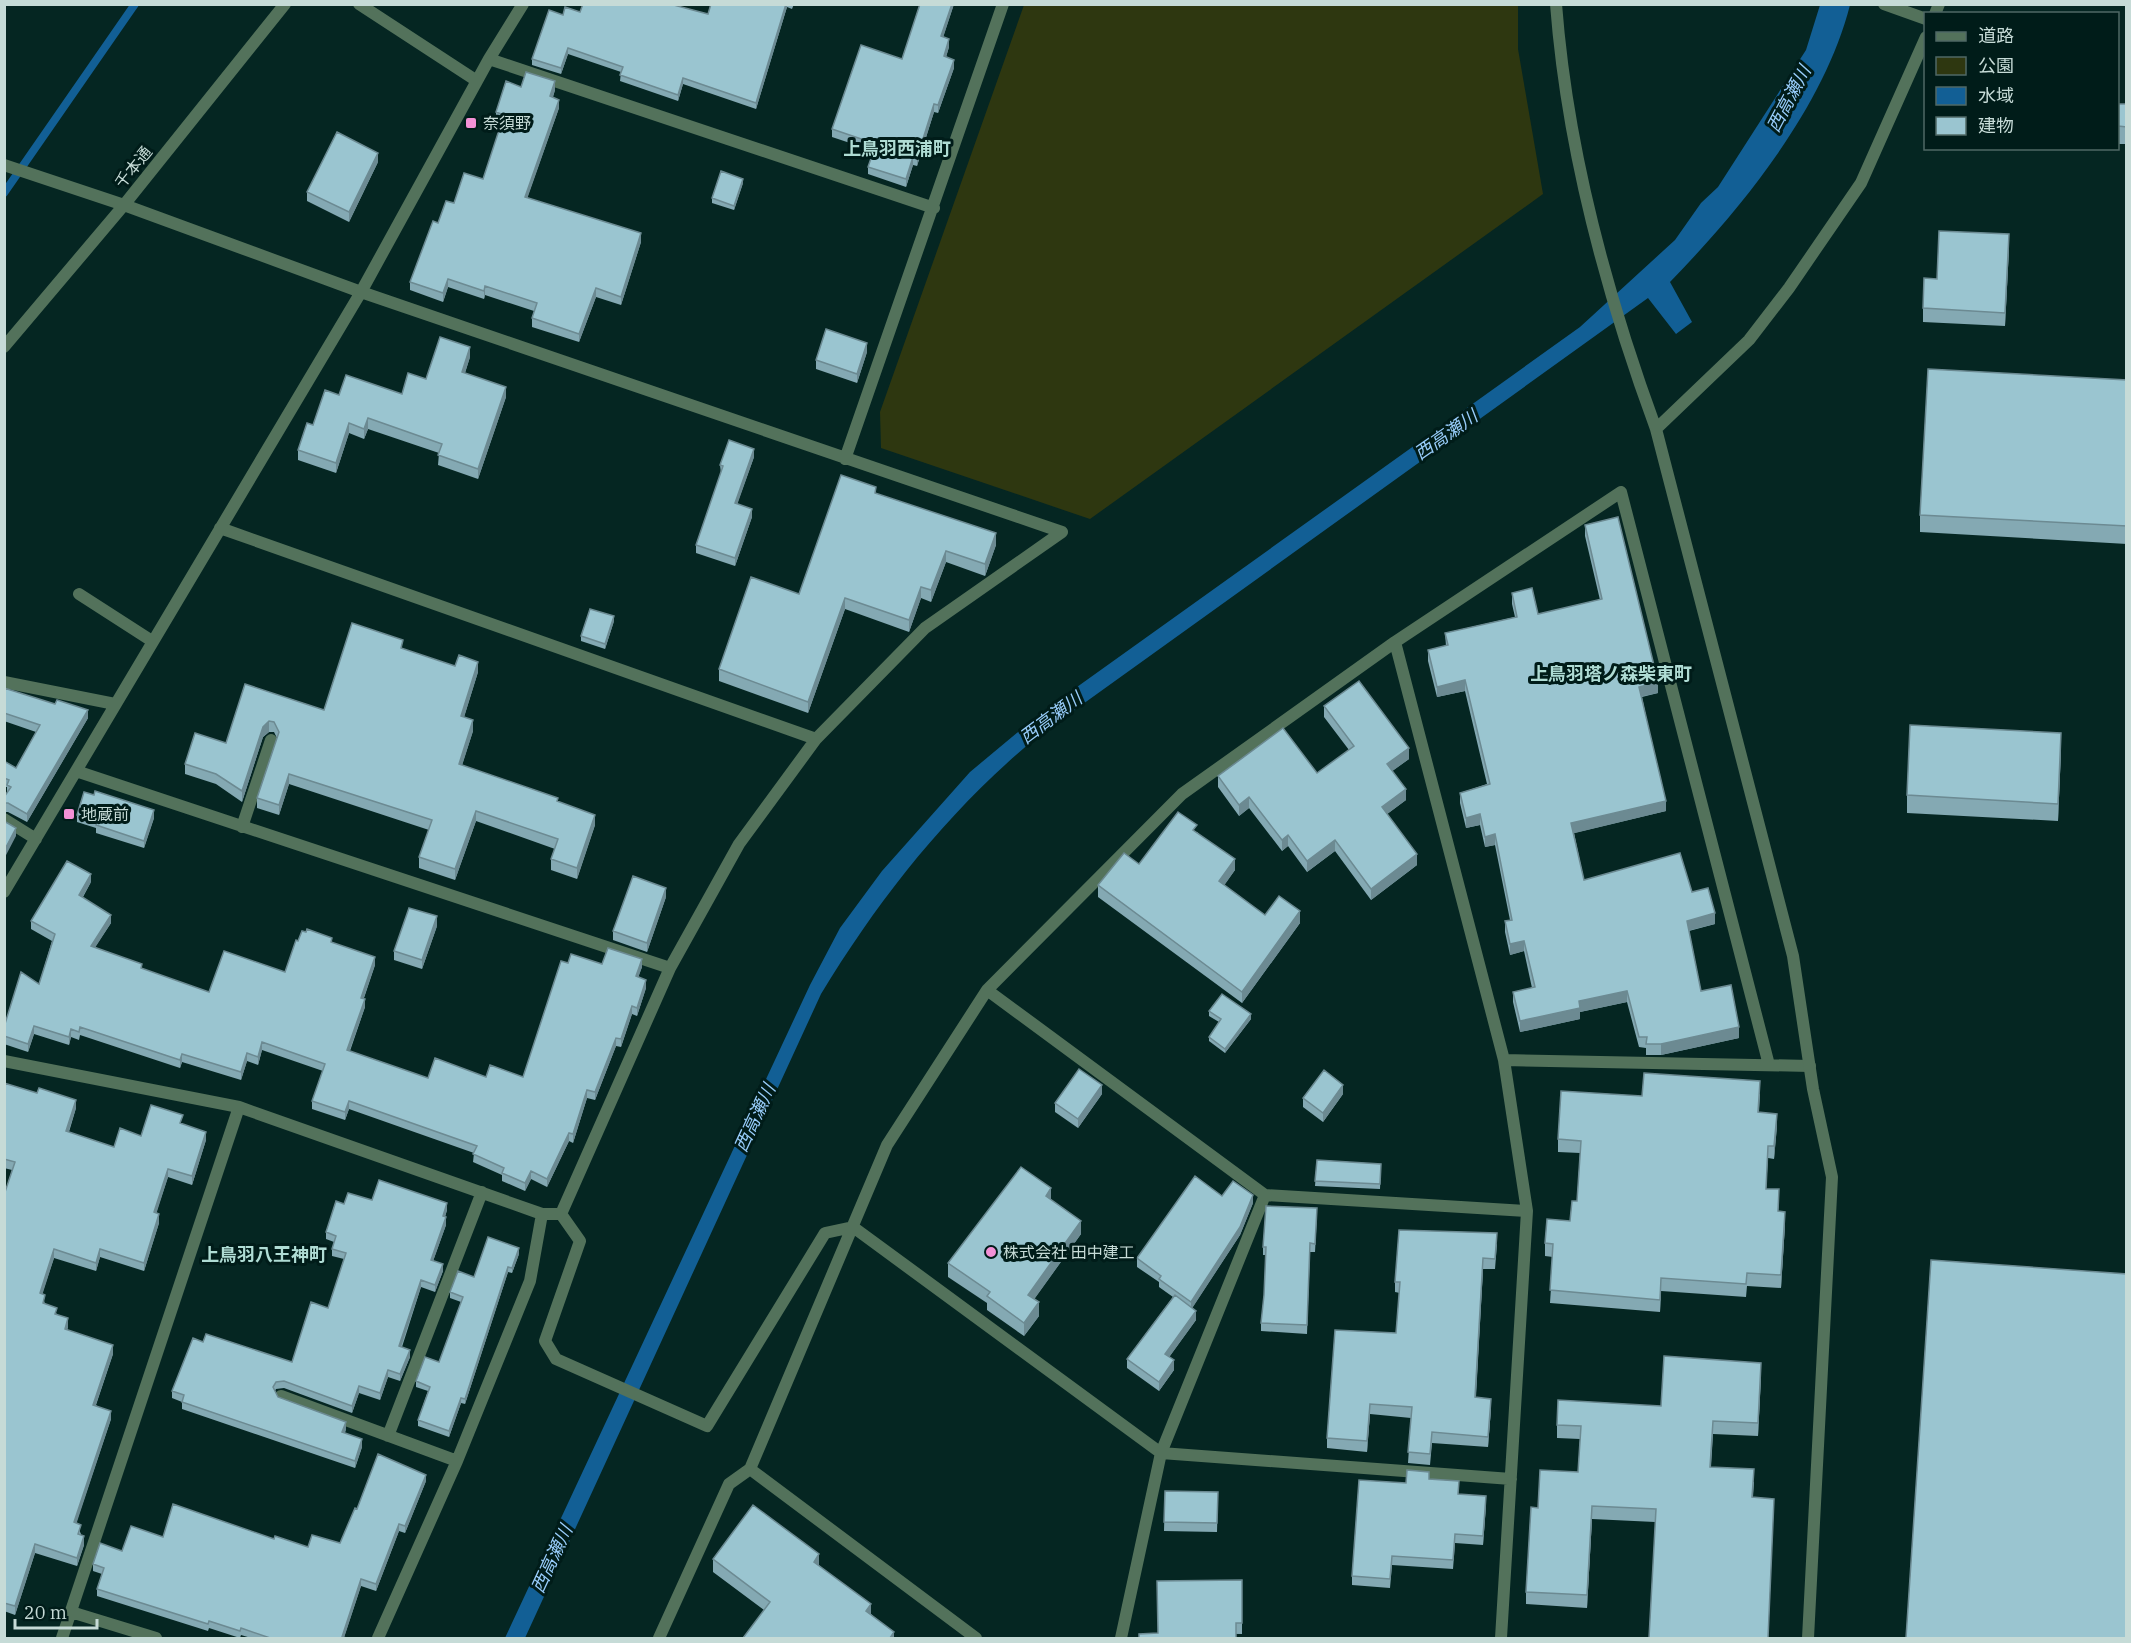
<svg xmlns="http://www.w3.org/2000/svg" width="2131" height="1643" viewBox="0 0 2131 1643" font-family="'IBM Plex Serif','Noto Sans JP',serif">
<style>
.green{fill:#2e3710}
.water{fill:#125f95}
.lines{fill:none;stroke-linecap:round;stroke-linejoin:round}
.stream{stroke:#125f95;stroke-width:8}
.minor{stroke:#53725b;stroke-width:12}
.tertiary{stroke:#53725b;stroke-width:12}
.wall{fill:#84a9b3}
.shaded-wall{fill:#6c8a92}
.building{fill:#9ac5d0;stroke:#6c8a92;stroke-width:1.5}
.poi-dot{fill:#f391d6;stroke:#001c19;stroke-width:2}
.labels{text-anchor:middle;stroke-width:6;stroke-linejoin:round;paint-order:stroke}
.poi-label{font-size:16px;fill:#c6dbd7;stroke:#001c19;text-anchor:start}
.street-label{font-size:16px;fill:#c6dbd7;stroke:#001c19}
.water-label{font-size:18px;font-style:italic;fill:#98cdfb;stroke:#001c19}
.neighbourhood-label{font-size:18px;font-weight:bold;fill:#afdcd4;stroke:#001c19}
</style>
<rect width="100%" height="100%" fill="#052622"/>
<path class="green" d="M1024,5H1518V49L1543,194L1090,519L881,448L880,412Z"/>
<path class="water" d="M1820,5H1850C1824,107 1743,207 1670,282L1692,322L1676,334L1648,298L1037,737C949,810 880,897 821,994L525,1638H505L810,985L840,928L882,871L970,772L1042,712L1580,327L1675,240L1701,203L1718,187L1806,50Z"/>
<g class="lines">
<path class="stream" d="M4,193L135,4"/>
<path class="minor" d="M359,4L477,81
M1884,4L1926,19
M489,59L934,208
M4,165L124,205L361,292L1062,532
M4,347L124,205L285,4
M845,459L1003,4
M220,528L816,739
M1062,532L925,628L816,739L739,844L670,968L561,1214L580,1241L545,1341L556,1359L707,1426L825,1233L853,1227L1161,1453L1511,1479
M79,594L152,641
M1395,642L1504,1060L1527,1211L1501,1638
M4,682L115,704
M76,771L670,968
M4,819L36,839
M242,827L271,740
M4,892L361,292L489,59L523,4
M987,990L1265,1195L1527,1211
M1504,1060L1810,1066
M4,1061L239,1107L542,1214H561
M281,1396L457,1461
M388,1436L482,1192
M750,1469L976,1638
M71,1612L156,1638
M62,1638L239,1107
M378,1638L457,1461L530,1281L542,1214
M659,1638L729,1484L750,1469L887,1145L987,990L1182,794L1395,642L1621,492L1769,1065
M1121,1638L1161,1453L1265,1195"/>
<path class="tertiary" d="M1556,4C1567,149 1606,293 1656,429L1793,956L1813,1089L1832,1177L1808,1638
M1935,14L1939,4
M1656,429L1749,340L1789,288L1861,183L1926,37"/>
</g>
<path class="wall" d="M711,4H794L792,9L787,7L756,109L683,84L678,101L620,81L621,72L568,54L561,74L532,65V59L563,15L580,12L708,14Z
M954,4L943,37L949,47L946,57L954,68L938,113L934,112L917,166L913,165L906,187L868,174V167L874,151L832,137V129L902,59Z
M521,87L555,90L553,97L559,108L527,198L641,242L621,305L596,297L579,342L532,327V318L534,311L485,295L484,299L448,287L443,302L410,290V282L438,223L454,203L483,179L502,122L496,120V112Z
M2118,104H2127V144H2118Z
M378,162L349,222L307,201V192Z
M743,183L734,210L712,203V198Z
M2009,248L2005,326L1923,322V308L1937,279Z
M867,352L857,383L816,369V360Z
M470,357L465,373L506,397L478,479L438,465L439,453L368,429L364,439L349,433L336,473L298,460V450L313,425L339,395L402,394L426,379Z
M2127,380V544L1920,532V515Z
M754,457L737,504L752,517L735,566L696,553V545L721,473L720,465Z
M876,494L996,545L985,576L946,562L931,602L921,598L909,632L845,609L808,713L719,681V669L799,594Z
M1585,525L1658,693L1642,697L1666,811L1574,833L1584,880L1692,892L1715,924L1689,931L1701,991L1739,1038L1661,1055H1646V1048L1639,1047L1627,1002L1580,1012V1019L1520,1032L1513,1002V992L1532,988L1524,951L1510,955L1505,932V921L1510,920L1495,845L1485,847L1480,825L1466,828L1460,803V793L1487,784L1465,691L1437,697L1428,661V650L1446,646L1445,633L1515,617L1512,604V593L1538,614L1600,600L1585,536Z
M614,621L605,649L581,641V636Z
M403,649L455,666L478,672L464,717L473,731L462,765L558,802L595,825L577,879L551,870V859L555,849L476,821L455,880L419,868V857L429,830L289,784L279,815L257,808V798L277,738L274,732H269L263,737L242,802L216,784L185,774V764L226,743L245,684L324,710Z
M4,688L88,718L27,822L8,812H4V797L7,793V787H4V761L16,768L36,732L4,721Z
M1324,706L1409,759L1392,771L1406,800L1387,814L1417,865L1371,900L1335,851L1307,872L1288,846L1282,851L1249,808L1239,816L1218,787V776L1317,773L1349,750L1324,717Z
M2061,751L2058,821L1907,813V795Z
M94,795L154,818L144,848L96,833V828L77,822V815Z
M1197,832L1235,870L1224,885L1265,915L1300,923L1242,1003L1098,897V885L1139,864Z
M91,882L83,897L111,923L95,947L142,969L209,992L285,972L298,941L332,942L375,965L364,998L365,1007L350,1051L428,1078L486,1077H523L568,963L602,964L642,967L638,977L646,988L637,1016L632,1014L621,1047L616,1046L595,1100L587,1098L573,1143L569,1141L547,1187L531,1179L525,1191L502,1181V1175L473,1162L474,1153L349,1109L345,1120L312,1109V1101L323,1071L262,1050L258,1065L247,1061L241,1080L182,1062L180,1068L80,1035L79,1040L71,1037L69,1045L34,1034L28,1052L4,1044V1027L39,984L52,941L31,929V921Z
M666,897L647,952L613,940V931Z
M437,926L422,969L394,960V951Z
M1209,1011L1251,1019L1225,1053L1209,1041V1037L1219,1022L1209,1016Z
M4,1083L76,1108L69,1132L114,1147L141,1136L183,1124L206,1140L192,1185L168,1177L156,1213L159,1223L144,1271L100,1257L96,1271L54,1258L42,1294L45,1304L57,1314L68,1327L67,1330L113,1354L96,1405L111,1419L76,1523L81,1534V1535L84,1545L77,1566L35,1553L15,1615L4,1611V1195L12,1170L4,1168Z
M1102,1094L1078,1128L1055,1112V1103Z
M1343,1094L1323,1122L1303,1107V1098Z
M1760,1094L1759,1112L1777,1126L1774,1159L1768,1158L1766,1189L1779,1202L1778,1211L1785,1225L1781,1288L1747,1286L1746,1297L1661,1291L1660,1312L1550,1303L1553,1257L1545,1256V1243L1570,1221L1577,1201L1580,1153L1558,1152V1139L1642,1096Z
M1317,1160L1381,1164L1380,1189L1315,1186Z
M372,1200L447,1210L445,1217L446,1225L433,1261L443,1271L435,1292L421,1287L402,1347L410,1357L400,1381L388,1377L380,1400L359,1393L352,1413L284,1388L276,1389L275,1391L278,1397L346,1429L345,1433L362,1447L355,1468L182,1409V1402L172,1398V1391L203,1342L292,1362L328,1308L344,1259L332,1256V1249L334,1242L326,1239V1232L344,1204Z
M1051,1200L1081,1234L1034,1299L1039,1316L1024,1336L987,1310V1303L948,1277V1263Z
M1253,1203L1240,1235L1192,1308L1196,1320L1169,1357L1174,1370L1159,1391L1127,1368V1359L1173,1297L1159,1287V1282L1137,1267V1258Z
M1317,1216L1315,1252H1310L1307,1334L1261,1331V1323L1264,1295L1266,1255H1263V1247Z
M1497,1244L1495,1269H1483L1476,1397L1491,1409L1488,1447L1432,1443L1430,1465L1408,1463L1411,1418L1370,1414L1367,1452L1327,1448V1438L1396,1333L1400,1293L1395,1292V1282Z
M519,1254L512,1273L508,1272L465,1404L461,1403L449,1437L418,1426V1420L428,1391L416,1387V1381L439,1362L461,1302L450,1298V1292L474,1277Z
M1761,1376L1758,1436L1713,1434L1711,1467L1754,1482L1753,1497L1774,1511L1655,1522L1592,1519L1587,1608L1526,1604V1592L1578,1472L1580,1439L1557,1438V1425L1661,1406Z
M1429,1479L1459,1494L1486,1505L1483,1545L1455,1543L1453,1569L1392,1565L1390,1588L1352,1585V1576L1406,1483Z
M426,1481L405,1533L399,1531L376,1591L361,1586L344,1637L347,1638H251L241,1635L240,1638L209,1628L208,1631L97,1596V1589L102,1574L93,1571V1564L122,1551L163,1537L274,1539L308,1547L340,1543L357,1509Z
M1165,1491L1218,1492L1217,1532L1164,1531Z
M713,1559L819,1566L871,1614L894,1638L764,1610L713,1572Z
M1242,1580V1634L1158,1633Z"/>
<path class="shaded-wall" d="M786,4H787V7L756,109V103Z
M952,4H954L941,44V36Z
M949,39V47L944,64V56Z
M568,48V54L561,74V68Z
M954,60V68L938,113V105Z
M683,78V84L678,101V95Z
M555,81V90L550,105V96Z
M559,100V108L525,205V197Z
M934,104V112L917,166V158Z
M378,153V162L349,222V212Z
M913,157V165L906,187V179Z
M743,179V183L734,210V206Z
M641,233V242L621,305V297Z
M2009,234V248L2005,326V313Z
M448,279V287L443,302V293Z
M485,286V295L484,299V291Z
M596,288V297L579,342V334Z
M867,343V352L857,383V374Z
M470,347V357L462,382V372Z
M506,387V397L478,479V469Z
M368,418V429L364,439V429Z
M349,423V433L336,473V463Z
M754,449V457L735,511V503Z
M752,509V517L735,566V558Z
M996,533V545L985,576V564Z
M946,551V562L931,602V590Z
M921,587V598L909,632V620Z
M845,598V609L808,713V702Z
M614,616V621L605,649V644Z
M478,662V672L461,727V716Z
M1465,680V691L1437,697V687Z
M1658,682V693L1639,697V687Z
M88,710V718L27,822V814Z
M473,720V731L459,775V764Z
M269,721V732L263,737L242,802V791L263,727Z
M2061,733V751L2058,821V804Z
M1409,748V759L1387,775V764Z
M289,774V784L279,815V805Z
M1406,789V800L1382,818V807Z
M1249,797V808L1239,816V805Z
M1666,801V811L1571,834V823Z
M154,810V818L144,848V841Z
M476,811V821L455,880V869Z
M1480,814V825L1466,828V818Z
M595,815V825L577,879V868Z
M16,828V836L4,859V851Z
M1495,834V845L1485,847V837Z
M1288,835V846L1282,851V840Z
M1335,840V851L1307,872V861Z
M1417,854V865L1371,900V889Z
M1235,859V870L1219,893V881Z
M91,874V882L79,903V895Z
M666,888V897L647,952V943Z
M1300,911V923L1242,1003V992Z
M1715,913V924L1687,931V921Z
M111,915V923L91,954V946Z
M437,916V926L422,969V960Z
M1524,941V951L1510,955V944Z
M375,957V965L361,1006V998Z
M642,959V967L636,984V976Z
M646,980V988L637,1016V1008Z
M1627,991V1002L1580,1012V1019L1520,1032V1021L1579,1001Z
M365,999V1007L347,1058V1050Z
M632,1006V1014L621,1047V1039Z
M1251,1014V1019L1225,1053V1049Z
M34,1026V1034L28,1052V1044Z
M1739,1027V1038L1661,1055V1044Z
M71,1029V1037L69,1045V1037Z
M616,1038V1046L595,1100V1092Z
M262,1042V1050L258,1065V1057Z
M247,1053V1061L241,1080V1072Z
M182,1054V1062L180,1068V1060Z
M1102,1085V1094L1078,1128V1119Z
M1343,1085V1094L1323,1122V1113Z
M587,1090V1098L573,1143V1134Z
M76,1100V1108L66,1140V1131Z
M349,1101V1109L345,1120V1112Z
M1777,1114V1126L1774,1159V1146Z
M206,1132V1140L192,1185V1176Z
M569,1133V1141L547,1187V1179Z
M168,1169V1177L154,1221V1212Z
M531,1171V1179L525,1191V1183Z
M1051,1188V1202L1046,1196Z
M1253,1195V1203L1240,1235L1191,1310V1302Z
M447,1203V1210L443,1223V1216Z
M1785,1212V1225L1781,1288V1275Z
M159,1214V1223L144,1271V1263Z
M446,1217V1225L431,1267V1260Z
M1081,1221V1234L1028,1308V1295Z
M519,1248V1254L512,1273V1268Z
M54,1249V1258L40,1302V1293Z
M100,1249V1257L96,1271V1263Z
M1483,1258V1269L1475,1408V1397Z
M443,1264V1271L435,1292V1285Z
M508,1267V1272L465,1404V1399Z
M1661,1278V1291L1660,1312V1300Z
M421,1280V1287L399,1353V1346Z
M1039,1302V1316L1024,1336V1323Z
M1196,1311V1320L1165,1363V1354Z
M68,1318V1327L65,1338V1329Z
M113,1345V1354L93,1413V1405Z
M410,1350V1357L400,1381V1374Z
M1174,1360V1370L1159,1391V1382Z
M1761,1363V1376L1758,1436V1423Z
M388,1370V1377L380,1400V1393Z
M359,1386V1393L352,1413V1406Z
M461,1398V1403L449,1437V1431Z
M1491,1399V1409L1488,1447V1437Z
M1370,1404V1414L1367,1452V1441Z
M111,1411V1419L74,1531V1522Z
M346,1422V1429L342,1439V1432Z
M362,1439V1447L355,1468V1461Z
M426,1475V1481L405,1533V1526Z
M1486,1496V1505L1483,1545V1536Z
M1592,1506V1519L1587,1608V1595Z
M399,1524V1531L376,1591V1584Z
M84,1536V1545L77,1566V1558Z
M35,1544V1553L15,1615V1606Z
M819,1554V1567L814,1562Z
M361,1579V1586L344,1638L342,1637Z
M871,1604V1617L866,1611Z
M894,1632V1638H890Z"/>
<path class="building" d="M583,4H670L708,14L711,4H786L756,103L683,78L678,95L620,75L623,67L568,48L561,68L532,59L549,10L563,15L565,7L580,12Z
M920,4H952L941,36L949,39L944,56L954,60L938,105L934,104L917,158L913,157L906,179L868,167L876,144L832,129L861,45L902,59Z
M526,72L555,81L550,96L559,100L525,197L641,233L621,297L596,288L579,334L532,318L537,303L485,286L484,291L448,279L443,293L410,282L433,221L438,223L446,201L454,203L464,173L483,179L504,115L496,112L506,81L521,87Z
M2118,104H2127V127L2118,126Z
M337,132L378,153L349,212L307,192Z
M721,171L743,179L734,206L712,198Z
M1939,231L2009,234L2005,313L1923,308L1924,278L1937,279Z
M826,329L867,343L857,374L816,360Z
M440,337L470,347L462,372L506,387L478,469L438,455L442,444L368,418L364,429L349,423L336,463L298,450L307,423L313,425L325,390L339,395L346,375L402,394L408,373L426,379Z
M1928,369L2127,380V526L1920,515Z
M729,440L754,449L735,503L752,509L735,558L696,545L723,466L720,465Z
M841,475L876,487L875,493L996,533L985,564L946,551L931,590L921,587L909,620L845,598L808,702L719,669L751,577L799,594Z
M1618,517L1658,682L1639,687L1666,801L1571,823L1584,880L1680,853L1692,892L1708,888L1715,913L1687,921L1701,991L1731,985L1739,1027L1661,1044H1646L1647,1037H1639L1627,991L1579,1001L1580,1008L1520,1021L1513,992L1535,987L1524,941L1510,944L1505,921L1512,920L1495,834L1485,837L1480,814L1466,818L1460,793L1490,784L1465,680L1437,687L1428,650L1448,645L1445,633L1517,617L1512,593L1532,588L1538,614L1602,599L1585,525Z
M590,609L614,616L605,644L581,636Z
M352,623L403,640L401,648L455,666L459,655L478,662L461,716L473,720L459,764L558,798L557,801L595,815L577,868L551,859L558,839L476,811L455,869L419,857L432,820L289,774L279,805L257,798L279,732L274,722L269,721L263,727L242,791L216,774L185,764L195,733L226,743L245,684L324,710Z
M1359,681L1409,748L1387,764L1406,789L1382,807L1417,854L1371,889L1335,840L1307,861L1288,835L1282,840L1249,797L1239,805L1218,776L1283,728L1317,773L1354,746L1324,706Z
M4,688L55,704L57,700L88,710L27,814L8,803H4V797L11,787L7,785L9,780L4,778V761L16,768L40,725L4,713Z
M1910,725L2061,733L2058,804L1907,795Z
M95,791L154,810L144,841L96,825L97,821L77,815L84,792L94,795Z
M1178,812L1197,825L1193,830L1235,859L1219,881L1265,915L1279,896L1300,911L1242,992L1098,885L1124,853L1139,864Z
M4,821L16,828L4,851Z
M67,861L91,874L79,895L111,915L91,946L142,964L141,968L209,992L224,951L285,972L296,940L298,941L302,931L306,932L307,929L332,938L331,942L375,957L361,998L365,999L347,1050L428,1078L435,1058L486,1077L490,1065L523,1077L561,961L568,963L571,954L602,964L608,948L642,959L636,976L646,980L637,1008L632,1006L621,1039L616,1038L595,1092L587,1090L573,1134L569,1133L547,1179L531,1171L525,1183L502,1173L504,1168L473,1154L477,1146L349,1101L345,1112L312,1101L325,1064L262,1042L258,1057L247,1053L241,1072L182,1054L180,1060L80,1027L79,1032L71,1029L69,1037L34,1026L28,1044L4,1036V1027L21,972L39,984L55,934L31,921Z
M633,876L666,888L647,943L613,931Z
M409,908L437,916L422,960L394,951Z
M1222,994L1251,1014L1225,1049L1209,1037L1221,1019L1209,1011Z
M1079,1069L1102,1085L1078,1119L1055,1103Z
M1324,1070L1343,1085L1323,1113L1303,1098Z
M1644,1073L1760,1081L1758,1112L1777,1114L1774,1146H1768L1766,1189H1779L1778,1211L1785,1212L1781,1275L1747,1273L1746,1284L1661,1278L1660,1300L1550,1290L1553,1244L1545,1243L1547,1219L1570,1221L1572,1201H1577L1581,1141L1558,1139L1561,1091L1642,1096Z
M4,1083L37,1093L39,1088L76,1100L66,1131L114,1147L120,1128L141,1136L151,1105L183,1115L180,1123L206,1132L192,1176L168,1169L154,1212L159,1214L144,1263L100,1249L96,1263L54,1249L40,1293L45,1295L43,1303L57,1308L55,1314L68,1318L65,1329L113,1345L93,1405L111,1411L74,1522L81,1525L78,1534L84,1536L77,1558L35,1544L15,1606L4,1603V1195L15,1162L4,1159Z
M1317,1160L1381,1164L1380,1184L1315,1181Z
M1021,1167L1051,1188L1046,1196L1081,1221L1028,1295L1039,1302L1024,1323L987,1296L990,1292L948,1263Z
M1195,1176L1222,1196L1233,1181L1253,1195L1240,1227L1191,1302L1159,1279L1161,1276L1137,1258Z
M379,1180L447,1203L443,1216L446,1217L431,1260L443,1264L435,1285L421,1280L399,1346L410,1350L400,1374L388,1370L380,1393L359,1386L352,1406L284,1381L276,1382L273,1387L278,1397L346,1422L342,1432L362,1439L355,1461L182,1402L184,1395L172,1391L193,1338L203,1342L206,1334L292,1362L311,1302L328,1308L346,1253L332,1249L336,1236L326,1232L336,1201L344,1204L348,1193L372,1200Z
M1266,1206L1317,1208L1315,1244L1310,1243L1307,1325L1261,1323L1264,1295L1266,1247H1263Z
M1399,1230L1497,1233L1495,1259L1483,1258L1475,1397L1491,1399L1488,1437L1432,1432L1430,1454L1408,1452L1412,1407L1370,1404L1367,1441L1327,1438L1335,1330L1396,1333L1400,1282H1395Z
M488,1237L519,1248L512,1268L508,1267L465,1399L461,1398L449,1431L418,1420L430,1387L416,1381L425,1357L439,1362L463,1297L450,1292L458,1271L474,1277Z
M1931,1260L2127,1274V1638H1906Z
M1175,1295L1196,1311L1165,1354L1174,1360L1159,1382L1127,1359Z
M1664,1356L1761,1363L1758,1423L1713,1421L1710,1467L1754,1469L1752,1497L1774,1499L1768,1638H1649L1656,1509L1592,1506L1587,1595L1526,1592L1531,1507L1538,1508L1540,1470L1578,1472L1581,1426L1557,1425L1558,1400L1661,1406Z
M378,1454L426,1475L405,1526L399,1524L376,1584L361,1579L342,1637L347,1638H270L241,1628L240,1631L209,1621L208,1624L97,1589L104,1568L93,1564L100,1543L122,1551L131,1526L163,1537L173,1504L274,1539L275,1536L308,1547L312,1535L340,1543L355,1508L357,1509Z
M1407,1470L1429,1472V1479L1459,1481L1458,1494L1486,1496L1483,1536L1455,1534L1453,1560L1392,1556L1390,1579L1352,1576L1359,1480L1406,1483Z
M1165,1491L1218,1492L1217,1523L1164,1522Z
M753,1505L819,1554L814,1562L871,1604L866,1611L894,1632L890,1638H743L770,1602L713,1559Z
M1242,1580V1623H1236V1638H1139V1634L1158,1633L1157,1581Z"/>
<g class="poi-dot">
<rect x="465" y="117" width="12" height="12" rx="3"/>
<rect x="63" y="808" width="12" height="12" rx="3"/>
<circle cx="991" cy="1252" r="6"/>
</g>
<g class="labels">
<g class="poi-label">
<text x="483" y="129">奈須野</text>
<text x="81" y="820">地蔵前</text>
<text x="1003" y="1258">株式会社 田中建工</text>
</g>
<g class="street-label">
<text transform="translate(133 167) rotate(-51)" y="6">千本通</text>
</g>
<g class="water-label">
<text transform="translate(1789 99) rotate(-62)" y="6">西高瀬川</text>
<text transform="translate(1446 435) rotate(-35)" y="6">西高瀬川</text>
<text transform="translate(1051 718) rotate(-37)" y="6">西高瀬川</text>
<text transform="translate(755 1118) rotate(-65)" y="6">西高瀬川</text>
<text transform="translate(552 1559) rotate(-65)" y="6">西高瀬川</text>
</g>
<g class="neighbourhood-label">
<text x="897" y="155">上鳥羽西浦町</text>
<text x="1611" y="680">上鳥羽塔ノ森柴東町</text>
<text x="264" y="1261">上鳥羽八王神町</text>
</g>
</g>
<rect width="2131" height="1643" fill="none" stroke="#c6dbd7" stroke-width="12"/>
<rect x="1924" y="12" width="195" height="138" fill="#001c19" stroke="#4f6865" stroke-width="1.5"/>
<rect x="1936" y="32" width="30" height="9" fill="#53725b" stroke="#4f6865" stroke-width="1.5"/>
<text x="1978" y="42" font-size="18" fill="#c6dbd7">道路</text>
<rect x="1936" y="57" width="30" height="18" fill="#2e3710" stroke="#4f6865" stroke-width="1.5"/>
<text x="1978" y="72" font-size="18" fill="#c6dbd7">公園</text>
<rect x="1936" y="87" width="30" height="18" fill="#125f95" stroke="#4f6865" stroke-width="1.5"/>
<text x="1978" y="102" font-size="18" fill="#c6dbd7">水域</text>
<rect x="1936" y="117" width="30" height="18" fill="#9ac5d0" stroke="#4f6865" stroke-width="1.5"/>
<text x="1978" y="132" font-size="18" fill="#c6dbd7">建物</text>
<path d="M15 1619v9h82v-9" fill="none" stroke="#c6dbd7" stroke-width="3"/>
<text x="24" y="1619" font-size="18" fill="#c6dbd7" stroke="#001c19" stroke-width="4.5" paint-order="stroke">20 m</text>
</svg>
